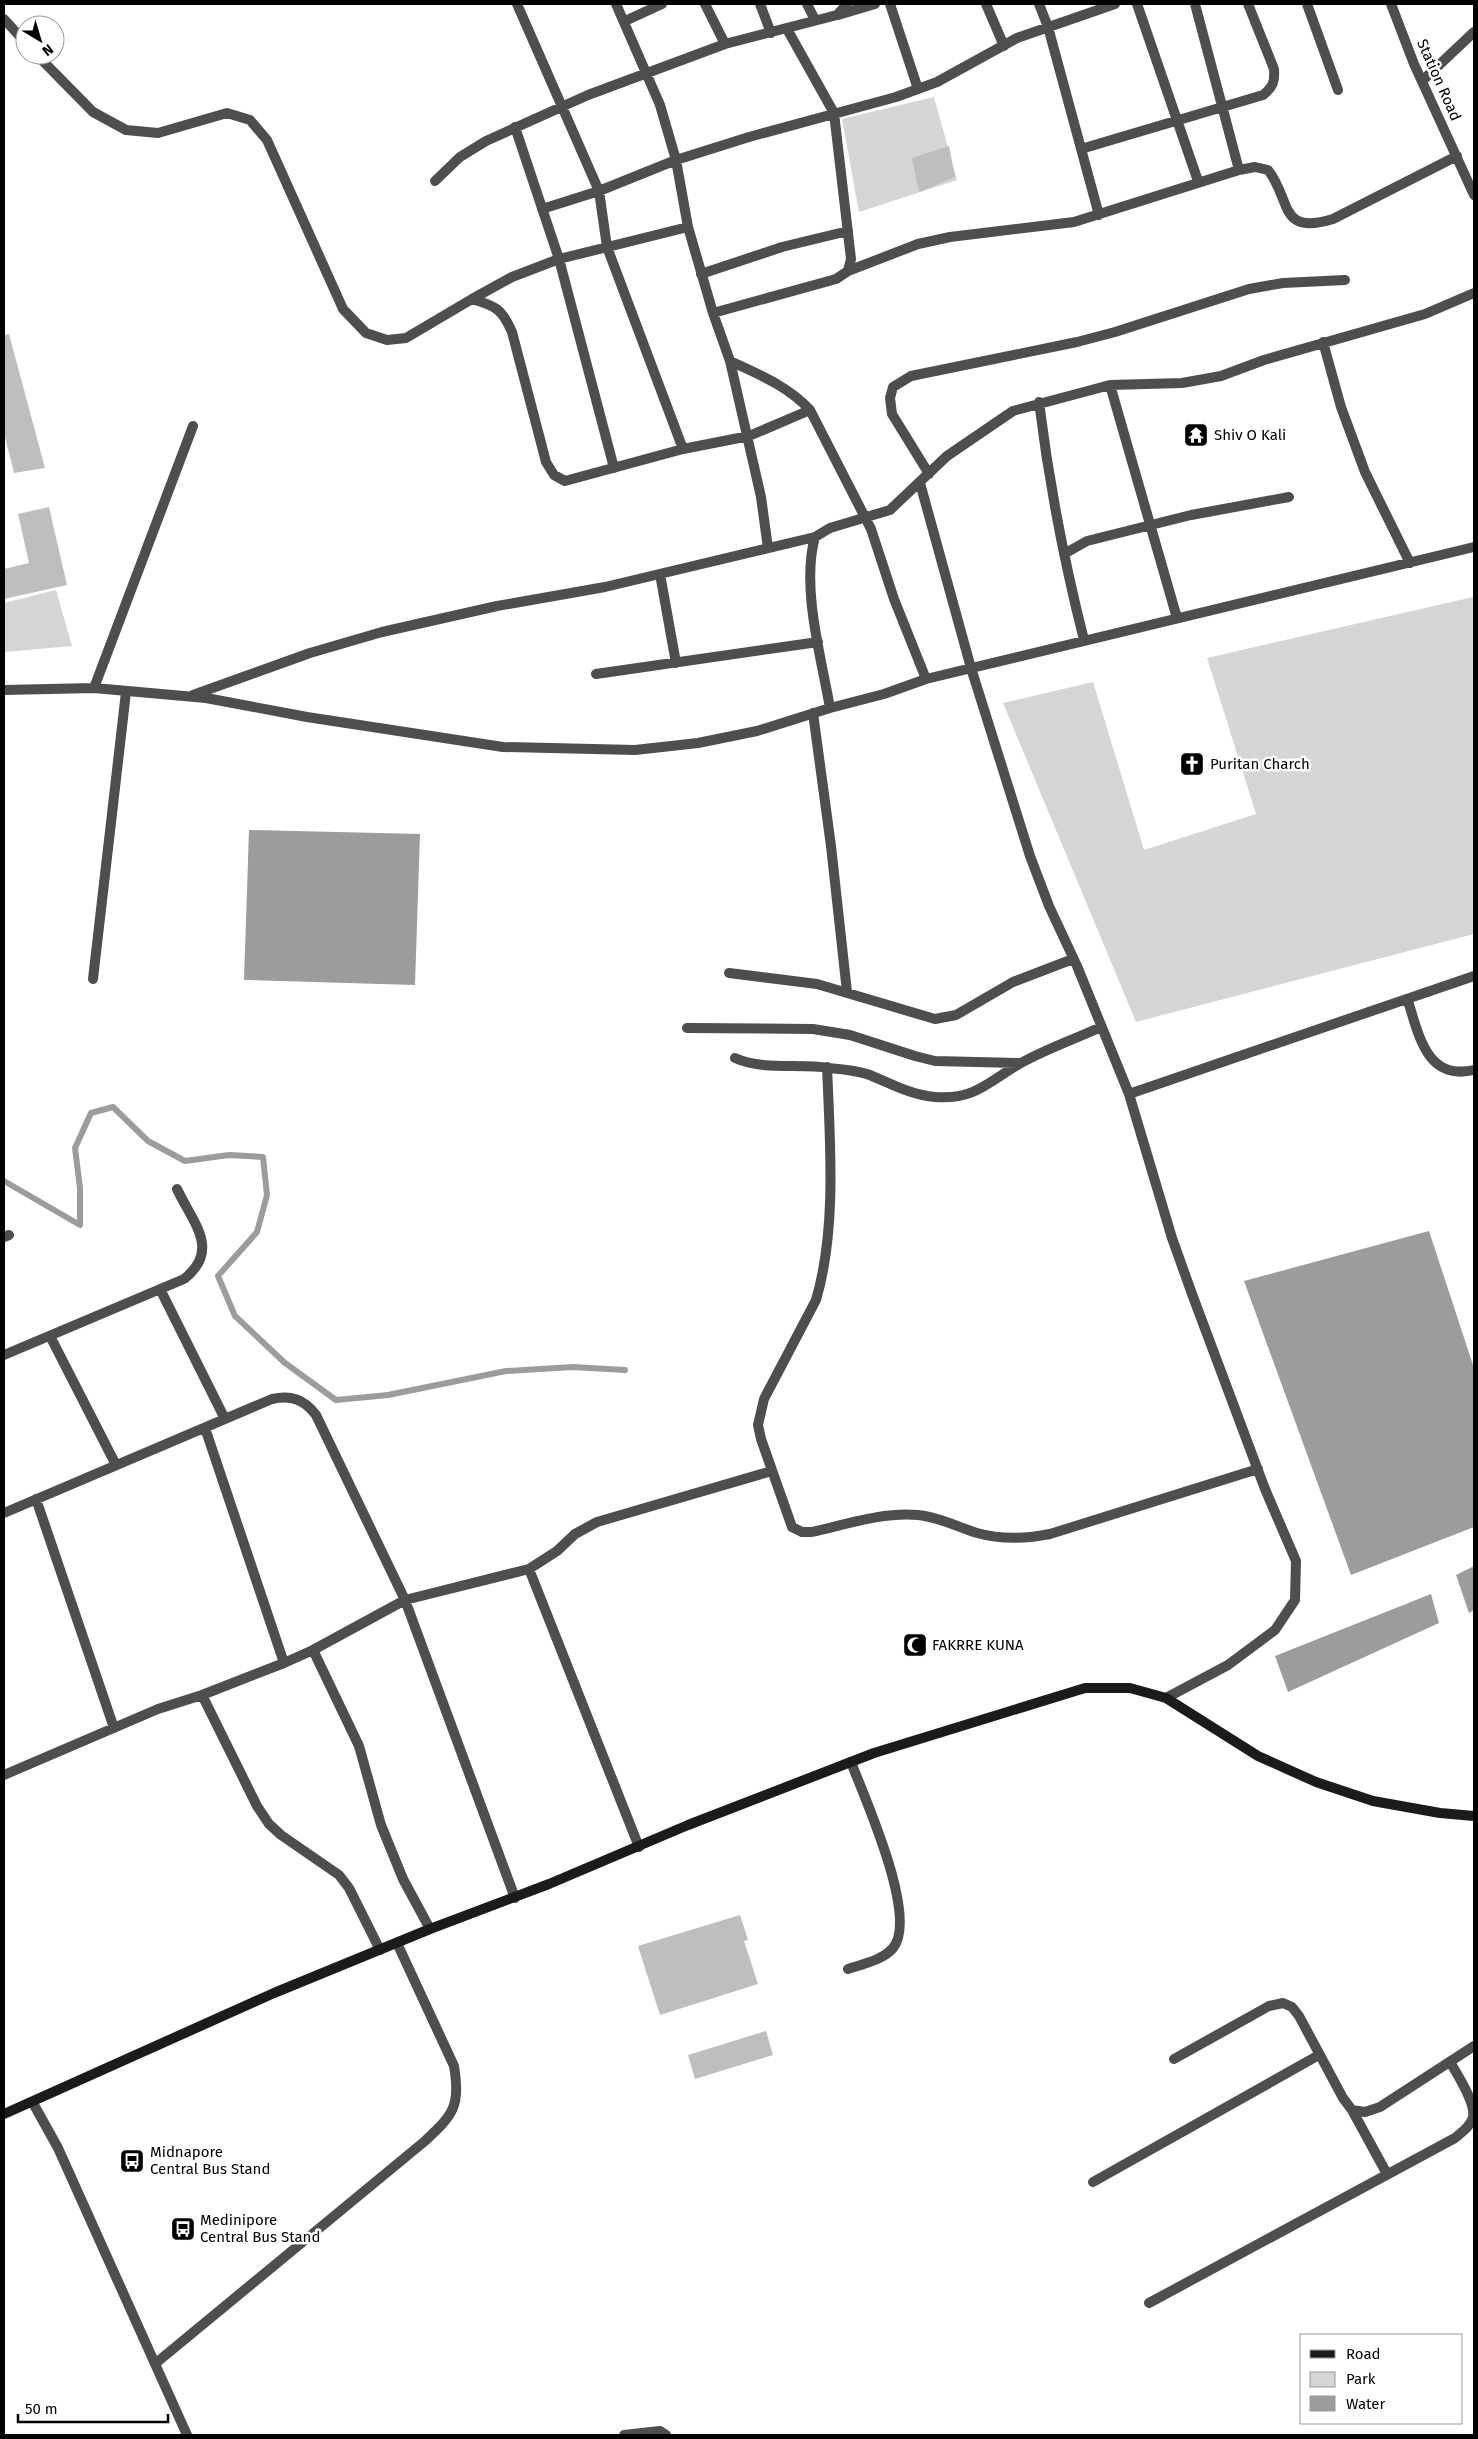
<svg xmlns="http://www.w3.org/2000/svg" width="1478" height="2439" viewBox="0 0 1478 2439" font-family="'Fira Sans',sans-serif">
<style>
.green{fill:#d5d5d5}
.water{fill:#9c9c9c}
.lines{fill:none;stroke-linecap:round;stroke-linejoin:round}
.stream{stroke:#9c9c9c;stroke-width:6}
.building{fill:#bebebe}
.service{stroke:#4e4e4e;stroke-width:10}
.minor{stroke:#4e4e4e;stroke-width:10}
.secondary{stroke:#1b1b1b;stroke-width:10}
.labels{text-anchor:middle;stroke-width:5;stroke-linejoin:round;paint-order:stroke}
.street-label{font-size:15px;fill:#000;stroke:#fff}
.poi-label{font-size:15px;fill:#000;stroke:#fff;text-anchor:start}
</style>
<rect width="100%" height="100%" fill="#fff"/>
<path class="green" d="M934,97L957,180L859,212L842,119Z
M56,590L72,646L4,652V603Z
M1473,597L1474,934L1136,1022L1003,703L1093,682L1144,850L1256,814L1207,658Z"/>
<path class="water" d="M249,830L420,834L415,985L244,980Z
M1429,1231L1474,1368V1527L1351,1575L1244,1281Z
M1474,1566V1610L1469,1613L1456,1575Z
M1431,1594L1439,1623L1288,1692L1275,1656Z"/>
<g class="lines">
<path class="stream" d="M4,1181L80,1225V1188L75,1148L91,1113L113,1107L148,1141L185,1161L229,1155L263,1157L267,1195L257,1232L218,1276L235,1316L285,1363L336,1400L388,1395L506,1371L573,1367L625,1370"/>
</g>
<path class="building" d="M949,146L955,177L919,192L912,158Z
M9,334L45,468L14,473L4,433V335Z
M49,507L67,585L4,599V569L29,563L18,514Z
M740,1915L748,1940L744,1941L758,1984L660,2015L638,1946Z
M766,2031L773,2055L695,2079L688,2055Z"/>
<g class="lines">
<path class="service" d="M1422,81L1474,32
M93,979L126,692
M848,1969C863,1964 883,1960 893,1948C919,1917 864,1797 851,1762
M156,2363L425,2141C453,2115 461,2106 454,2066L397,1943"/>
<path class="minor" d="M517,4L599,191L607,247L683,449
M616,4L660,105L676,160L688,227L713,313L730,361L761,497L768,548
M705,4L725,44
M760,4L771,33
M807,4L815,20
M890,4L918,89
M986,4L1004,46
M1039,4L1048,27L1099,215
M1137,4L1198,181
M1195,4L1239,170
M1307,4L1338,90
M1391,4L1414,64L1474,195
M838,15L875,4
M4,19L25,42
M625,21L662,4
M37,55L93,112L126,130L158,133L227,113L250,120L267,140L343,309L366,333L387,340L406,338L472,299C496,306 502,309 512,332L546,462L554,475L565,481L683,449L749,436L810,410
M515,127L559,259L614,468
M1081,149L1263,95C1273,87 1275,82 1274,69L1248,4
M435,181L460,157L486,141L588,95L725,44L837,15L847,4
M542,209L599,191L676,160L749,137L896,97L937,82L1017,38L1115,4
M848,271L918,244L950,237L1074,222L1239,170L1255,167L1268,170C1292,200 1278,236 1333,219L1457,156
M701,274L782,247L848,231
M472,299L512,277L559,259L688,227
M713,313L836,279L848,271L851,259L834,113L787,29
M1323,342L1341,407L1365,472L1410,563
M730,361C760,375 788,386 810,410L871,529L894,599L926,679
M1110,385L1177,618
M1039,402C1049,483 1064,561 1084,640
M929,474L892,414L890,398L893,387L911,376L1077,342L1115,332L1249,289L1283,283L1345,280
M920,483L971,668L1030,856L1049,906L1077,966L1129,1094L1172,1238L1192,1294L1265,1489L1296,1561L1295,1600L1275,1630L1228,1665L1166,1698
M1064,554L1087,541L1191,515L1289,497
M660,574L676,663
M596,674L818,642
M94,688L193,426
M4,690L94,688L206,698L307,717L503,747L635,750L698,743L757,731L830,708L884,694L926,679L1474,547
M193,695L310,653L382,632L497,606L605,587L815,537
M830,708C821,656 801,587 815,537L830,528L890,510L947,456L1013,411L1110,385L1182,383L1221,376L1264,360L1425,314L1474,293
M813,713L831,846L847,992
M729,973L817,984L935,1019L956,1015L1013,982L1073,959
M1408,1001C1419,1036 1427,1081 1474,1070
M687,1028L813,1029L850,1035L915,1056L935,1061L1021,1063
M735,1058C764,1071 799,1063 829,1068C841,1069 855,1070 867,1074C890,1083 910,1095 935,1097C976,1100 989,1081 1021,1063C1046,1049 1075,1039 1101,1027
M827,1067C830,1141 837,1229 816,1300L764,1399L758,1425L761,1439L792,1527L802,1532H812C847,1524 883,1512 918,1515C939,1517 958,1527 977,1533C1002,1540 1025,1539 1050,1534L1258,1469
M1129,1094L1474,976
M4,1237L9,1235
M160,1289L225,1419
M50,1336L116,1465
M4,1355L184,1279C221,1250 193,1223 177,1189
M205,1428L284,1663
M36,1499L114,1728
M4,1513L272,1399C291,1395 304,1399 316,1415L405,1600L515,1898
M529,1569L639,1847
M313,1650L359,1746L381,1825L403,1879L430,1929
M202,1695L257,1806L269,1824L281,1835L339,1875L349,1888L380,1950
M4,1775L158,1709L202,1695L284,1663L313,1650L405,1600L529,1569L557,1551L575,1534L597,1522L772,1471
M1174,2059L1269,2006L1283,2003L1292,2007L1299,2016L1343,2098L1352,2110L1365,2112L1380,2107L1474,2046
M33,2103L58,2148L187,2435
M1352,2110L1387,2174
M1093,2182L1319,2055
M1149,2303L1455,2138C1462,2132 1471,2126 1473,2117C1476,2103 1457,2074 1450,2062
M624,2435L660,2431L666,2435"/>
<path class="secondary" d="M4,2114L274,1993L430,1929L549,1884L688,1825L874,1753L1085,1688H1130L1166,1698L1258,1756L1316,1782L1373,1801L1440,1813L1474,1816"/>
</g>
<defs>
<symbol id="temple-square" viewBox="-11 -11 22 22"><rect x="-9" y="-9" width="18" height="18" rx="4" fill="#000" stroke="#fff"/><path d="M0-6L5-2H3V0L6.5 2.5H4V6H1.5V3h-3V6H-4V2.5H-6.5L-3 0V-2H-5Z" fill="#fff"/></symbol>
<symbol id="church-square" viewBox="-11 -11 22 22"><rect x="-9" y="-9" width="18" height="18" rx="4" fill="#000" stroke="#fff"/><path d="M-1.2-6h2.4v3.5h3.3v2.4h-3.3V6h-2.4V-.1h-3.3v-2.4h3.3Z" fill="#fff"/></symbol>
<symbol id="mosque-square" viewBox="-11 -11 22 22"><rect x="-9" y="-9" width="18" height="18" rx="4" fill="#000" stroke="#fff"/><path d="M3.5-4.9A6 6 0 1 0 3.5 4.9A5 5 0 1 1 3.5-4.9Z" fill="#fff"/></symbol>
<symbol id="bus-square" viewBox="-11 -11 22 22"><rect x="-9" y="-9" width="18" height="18" rx="4" fill="#000" stroke="#fff"/><path d="M-5-6H5V4H4V6H2V4H-2V6H-4V4H-5ZM-3.5-4V0h7V-4ZM-3.5 1.2v1.5H-2V1.2ZM2 1.2v1.5H3.5V1.2Z" fill="#fff"/></symbol>
</defs>
<g fill-rule="evenodd">
<use href="#temple-square" x="1182" y="421" width="28" height="28"/>
<use href="#church-square" x="1178" y="750" width="28" height="28"/>
<use href="#mosque-square" x="901" y="1631" width="28" height="28"/>
<use href="#bus-square" x="118" y="2147" width="28" height="28"/>
<use href="#bus-square" x="169" y="2215" width="28" height="28"/>
</g>
<g class="labels">
<g class="street-label">
<text transform="translate(1439 80) rotate(66)" y="5">Station Road</text>
</g>
<g class="poi-label">
<text x="1214" y="440">Shiv O Kali</text>
<text x="1210" y="769">Puritan Charch</text>
<text x="932" y="1650">FAKRRE KUNA</text>
<text x="150" y="2157">Midnapore<tspan x="150" dy="17">Central Bus Stand</tspan></text>
<text x="200" y="2225">Medinipore<tspan x="200" dy="17">Central Bus Stand</tspan></text>
</g>
</g>
<rect width="1478" height="2439" fill="none" stroke="#000000" stroke-width="10"/>
<rect x="1300" y="2334" width="162" height="90" fill="#ffffff" stroke="#999999"/>
<rect x="1310" y="2350" width="25" height="8" fill="#1b1b1b" stroke="#999999"/>
<text x="1346" y="2359" font-size="15" fill="#000000">Road</text>
<rect x="1310" y="2372" width="25" height="15" fill="#d5d5d5" stroke="#999999"/>
<text x="1346" y="2384" font-size="15" fill="#000000">Park</text>
<rect x="1310" y="2396" width="25" height="15" fill="#9c9c9c" stroke="#999999"/>
<text x="1346" y="2409" font-size="15" fill="#000000">Water</text>
<g transform="translate(40 40) rotate(142)"><circle r="24" fill="#ffffff" stroke="#999999"/>
<path d="M0-4L9 19L0 12L-9 19Z" fill="#000000"/>
<text y="-8" font-size="14" font-weight="bold" text-anchor="middle" fill="#000000">N</text>
</g>
<path d="M18 2414v8h150v-8" fill="none" stroke="#000000" stroke-width="2.5"/>
<text x="25" y="2414" font-size="15" fill="#000000" stroke="#ffffff" stroke-width="4" paint-order="stroke">50 m</text>
</svg>
